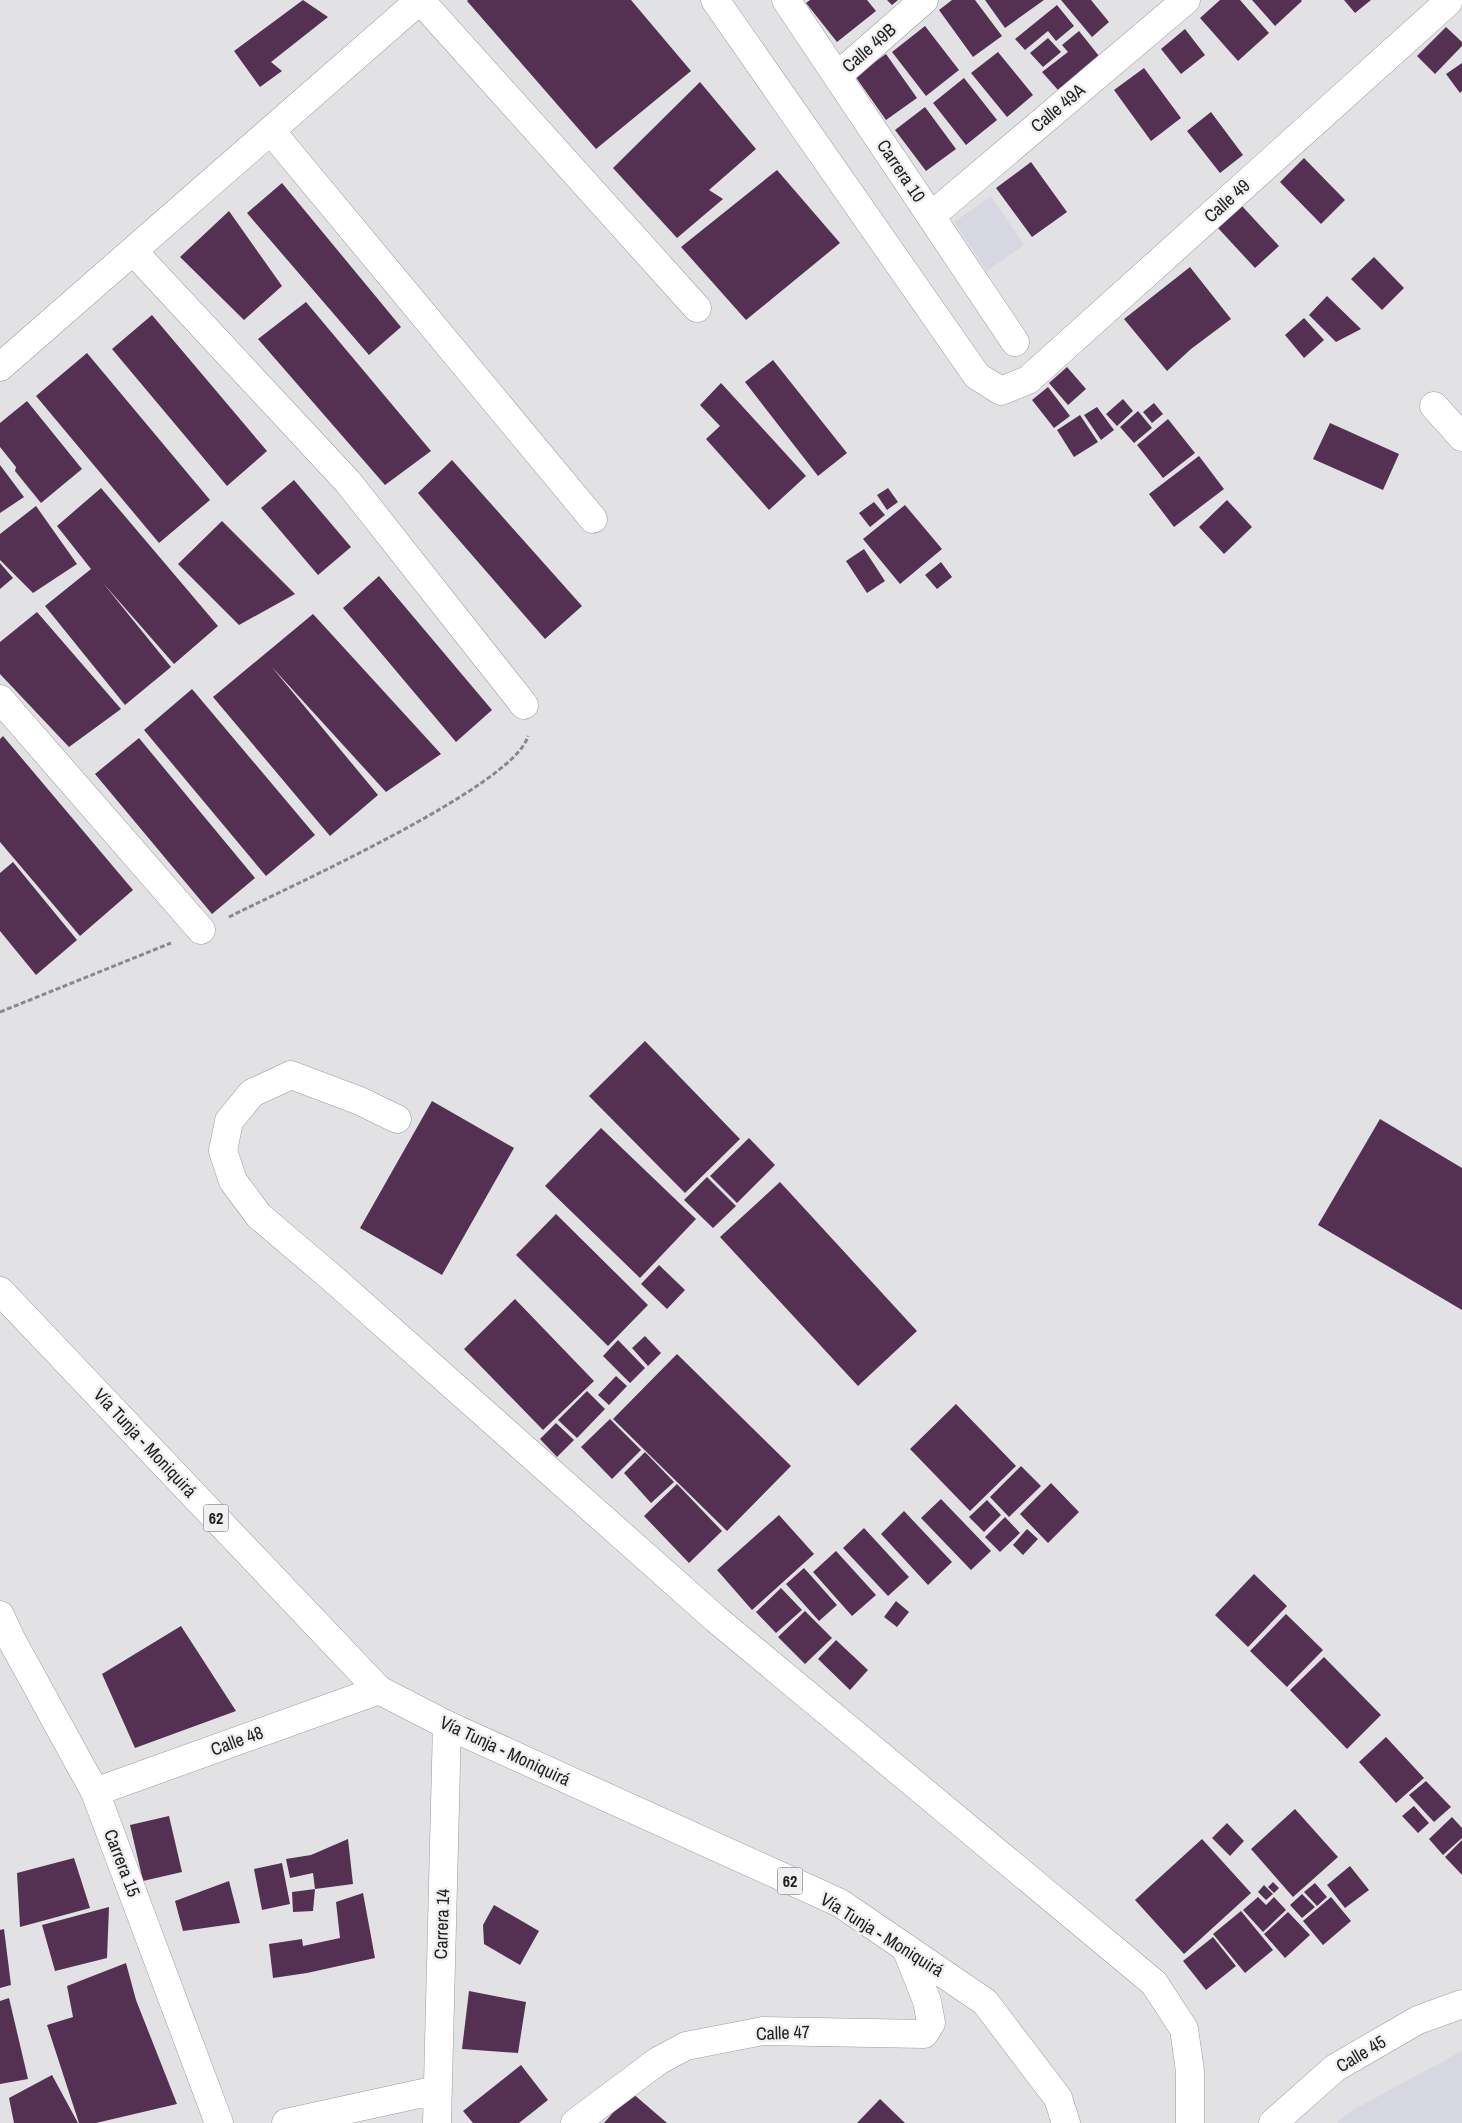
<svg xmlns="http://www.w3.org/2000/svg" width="1462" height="2123" viewBox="0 0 1462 2123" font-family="'Archivo Narrow',sans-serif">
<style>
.built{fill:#d7d7e1}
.building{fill:#543152}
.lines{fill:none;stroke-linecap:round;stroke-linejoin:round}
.minor-casing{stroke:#9b9b9e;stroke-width:29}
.tertiary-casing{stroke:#9b9b9e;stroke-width:29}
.primary-casing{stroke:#9b9b9e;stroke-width:29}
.path{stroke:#89898b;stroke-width:3;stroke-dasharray:5 2.5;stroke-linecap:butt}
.minor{stroke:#fff;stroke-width:28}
.tertiary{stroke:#fff;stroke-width:28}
.primary{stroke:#fff;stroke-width:28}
.labels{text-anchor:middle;stroke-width:5;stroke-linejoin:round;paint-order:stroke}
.shield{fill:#f0f0f2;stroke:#606061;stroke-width:1}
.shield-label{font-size:16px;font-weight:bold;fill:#222223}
.street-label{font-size:18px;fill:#222223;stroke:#f0f0f2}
</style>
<rect width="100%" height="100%" fill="#e2e2e5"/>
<path class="built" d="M991,196L1024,245L987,271L954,222Z
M1462,2051V2123H1336L1348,2113L1397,2086Z"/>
<path class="building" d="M303,0L328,17L271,62L282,71L260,87L234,51Z
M468,0H631L691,71L596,149L467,1Z
M810,0H867L876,11L837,42L806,3Z
M887,0H898L892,5Z
M952,0H975L1002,36L973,57L939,10Z
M985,0H1044L1005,28Z
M1061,0H1091L1109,22L1092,37Z
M1220,0H1240L1269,33L1238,61L1200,18Z
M1252,0H1301L1302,1L1275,26Z
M1344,0H1371L1355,13Z
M1057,5L1074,26L1056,41L1048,31L1025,50L1015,39Z
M925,26L959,70L926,96L892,52Z
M1446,27L1462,42V46L1435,74L1417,56Z
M1185,29L1205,55L1181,74L1161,49Z
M1079,31L1099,56L1058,90L1042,72L1068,52L1062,45Z
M1048,38L1061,52L1043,67L1030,53Z
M998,52L1033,95L1007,117L971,73Z
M886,54L917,98L886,120L855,76Z
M1462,63V91L1460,93L1446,74Z
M1144,68L1181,118L1151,141L1114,90Z
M964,78L997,120L966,145L933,103Z
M700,82L756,149L709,190L723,199L677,238L613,168Z
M925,107L956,149L926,171L895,130Z
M1211,112L1243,155L1220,173L1187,131Z
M1304,158L1345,200L1321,224L1280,182Z
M1031,162L1067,212L1032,237L996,188Z
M777,170L840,243L746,320L681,247Z
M282,183L401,327L369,355L247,213Z
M1242,206L1279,246L1255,268L1218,228Z
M229,211L282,286L244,320L180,257Z
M1374,257L1404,288L1382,310L1351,279Z
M1190,267L1231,319L1191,349L1167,371L1124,319Z
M1327,296L1361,329L1336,342L1309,315Z
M306,302L431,451L385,485L258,339Z
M152,315L267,451L227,486L112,349Z
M1304,318L1324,340L1304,358L1285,335Z
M87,353L210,500L159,543L36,396Z
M773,360L847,453L818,476L745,382Z
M1067,367L1086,389L1068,405L1049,383Z
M721,383L806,476L769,510L706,439L720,426L700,405Z
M1048,387L1070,416L1054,428L1032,400Z
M1123,399L1133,411L1117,426L1106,414Z
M27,401L82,469L41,503L15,471L16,467L0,447V423Z
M1154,403L1163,414L1152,423L1143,412Z
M1097,407L1114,430L1101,440L1084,415Z
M1138,411L1152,428L1134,443L1120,427Z
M1080,415L1098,442L1074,457L1057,430Z
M1168,419L1195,453L1163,478L1137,445Z
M1330,423L1399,454L1383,490L1313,459Z
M1199,456L1224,489L1174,527L1149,494Z
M452,460L582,606L545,639L418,493Z
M0,465L24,497L0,513Z
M294,480L351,547L318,575L261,508Z
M101,488L218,626L174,664L103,583L171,667L125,705L45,606L91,569L57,526Z
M888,488L898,502L887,510L877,495Z
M1227,500L1252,527L1224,554L1199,527Z
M874,502L885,515L870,527L859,513Z
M905,505L942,549L900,584L863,539Z
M36,506L77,564L33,593L0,560V534Z
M222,521L295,594L239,625L178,564Z
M864,549L885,581L867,593L846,561Z
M941,562L952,577L937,589L925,575Z
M0,563L13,578L0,589Z
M379,576L492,710L456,742L343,608Z
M37,612L121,709L69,747L0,674V642Z
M313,614L441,754L386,792L271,666L378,795L330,836L213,697Z
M192,689L315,835L266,876L144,730Z
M3,736L133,890L80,936L0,842V739Z
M139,738L255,878L212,914L95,774Z
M13,862L77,940L36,975L0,931V873Z
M645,1041L740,1139L685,1193L589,1096Z
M432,1101L514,1148L442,1275L360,1228Z
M1380,1119L1462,1168V1310L1318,1225Z
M601,1128L696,1219L640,1278L545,1186Z
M749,1138L775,1165L737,1203L710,1176Z
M707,1177L736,1206L713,1228L684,1200Z
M780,1182L917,1331L858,1386L720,1237Z
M556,1214L648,1305L608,1346L516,1255Z
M659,1265L685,1290L667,1309L641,1284Z
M515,1299L594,1381L543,1430L464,1349Z
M645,1336L661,1353L648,1366L632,1348Z
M618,1340L645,1368L630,1383L603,1356Z
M677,1354L791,1466L727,1531L613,1419Z
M616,1376L627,1386L609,1405L598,1395Z
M587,1391L605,1409L577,1438L558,1420Z
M956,1404L1016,1466L970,1511L910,1449Z
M610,1419L641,1450L612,1479L581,1447Z
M556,1423L574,1440L557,1457L540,1439Z
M645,1452L674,1482L651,1503L624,1473Z
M1021,1466L1041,1486L1009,1517L990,1497Z
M1051,1483L1079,1512L1048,1543L1020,1514Z
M677,1484L722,1531L689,1563L644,1516Z
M941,1499L991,1551L971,1570L921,1518Z
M987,1500L1001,1515L984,1532L969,1517Z
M904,1511L952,1562L928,1585L881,1534Z
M779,1515L814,1554L752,1610L717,1570Z
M1005,1517L1020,1533L1000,1552L985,1537Z
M864,1528L909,1577L888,1596L843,1548Z
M1027,1529L1038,1539L1023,1555L1013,1545Z
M836,1551L876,1595L852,1616L813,1572Z
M804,1568L837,1605L819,1621L786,1584Z
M1254,1574L1287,1606L1248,1647L1215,1615Z
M781,1588L802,1610L776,1633L756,1612Z
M896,1601L909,1612L897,1627L884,1617Z
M805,1611L832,1638L805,1664L778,1637Z
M1286,1614L1323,1650L1287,1687L1250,1651Z
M181,1626L236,1711L135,1748L102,1674Z
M836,1640L868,1670L850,1690L818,1659Z
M1324,1657L1381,1715L1347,1749L1290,1690Z
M1386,1737L1424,1778L1396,1803L1359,1762Z
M1426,1781L1451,1807L1434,1822L1409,1795Z
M1414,1806L1429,1823L1418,1833L1402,1816Z
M1295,1809L1338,1857L1293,1897L1251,1849Z
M169,1816L182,1872L143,1881L130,1825Z
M1452,1817L1462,1828V1838L1443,1855L1429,1839Z
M1227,1823L1244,1841L1230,1856L1212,1838Z
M348,1839L353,1884L315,1889L313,1873L290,1878L286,1859L311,1855Z
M1202,1839L1251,1893L1184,1954L1135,1900Z
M1462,1840V1875L1445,1857Z
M74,1858L90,1908L20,1927L17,1873Z
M282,1863L290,1904L262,1910L254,1869Z
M1350,1866L1369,1890L1345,1908L1327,1885Z
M229,1881L240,1923L183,1931L175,1901Z
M1273,1882L1279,1888L1274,1893L1268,1887Z
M1315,1883L1327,1897L1317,1906L1304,1892Z
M1264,1885L1273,1894L1266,1900L1258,1892Z
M315,1889L313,1911L293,1912L292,1892Z
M363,1893L375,1958L307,1973L273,1978L269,1944L302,1939L303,1946L340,1938L336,1902Z
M1302,1894L1315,1907L1302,1918L1290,1905Z
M1258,1897L1266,1905L1274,1897L1286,1910L1263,1932L1243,1910Z
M1331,1897L1351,1921L1323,1945L1303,1921Z
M494,1905L539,1931L520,1965L484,1944L483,1925Z
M109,1907L107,1958L55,1971L42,1925Z
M1241,1911L1273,1950L1245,1973L1213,1934Z
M1288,1912L1310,1935L1285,1958L1264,1934Z
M4,1929L11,1985L0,1988V1930Z
M1213,1937L1236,1966L1206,1990L1183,1961Z
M126,1963L136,2000L177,2104L96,2123H79L47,2025L73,2017L67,1986Z
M469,1991L526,2002L518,2053L462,2049Z
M9,1998L28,2079L0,2084V2001Z
M521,2065L548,2100L519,2123H473L463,2111Z
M52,2075L78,2123H14L9,2098Z
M631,2092L667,2123H604Z
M880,2099L905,2123H857Z"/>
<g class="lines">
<defs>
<path id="minor" d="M420,0L697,308
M715,0L977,376L1001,391L1028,380L1448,2
M786,0L1015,342
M837,76L924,0
M271,131L593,519
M931,216L1186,0
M133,251L348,482L524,705
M0,367L420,0
M1434,406L1462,437
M0,699L201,930
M397,1119L360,1101L291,1075L252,1093L229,1121L223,1151L233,1181L259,1216L331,1277L716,1619L1154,1983L1184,2029L1190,2071V2123
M0,1615L11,1639L95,1792L219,2123
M95,1792L379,1690
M286,2123L437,2090
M437,2123L447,1725
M575,2123L658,2061L686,2046L763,2031L924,2034L931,2023L927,2001L906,1948"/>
<path id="tertiary" d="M1273,2123L1335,2068L1418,2020L1462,2004"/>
<path id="primary" d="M0,1291L379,1690L447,1725L840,1903L985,2002L1058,2098L1066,2123"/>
</defs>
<use href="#minor" class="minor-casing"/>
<use href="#tertiary" class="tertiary-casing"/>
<use href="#primary" class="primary-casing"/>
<path class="path" d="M229,917C282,890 515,786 528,736
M0,1012L171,943"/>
<use href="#minor" class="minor"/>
<use href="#tertiary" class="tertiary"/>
<use href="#primary" class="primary"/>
</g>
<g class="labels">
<g class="shield">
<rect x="203.5" y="1504.5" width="25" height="27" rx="4"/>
<rect x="777.5" y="1867.5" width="25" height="27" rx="4"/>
</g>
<g class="shield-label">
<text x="216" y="1524">62</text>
<text x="790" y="1887">62</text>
</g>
<g class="street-label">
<text transform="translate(869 48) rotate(-41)" y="6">Calle 49B</text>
<text transform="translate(1058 108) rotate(-40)" y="6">Calle 49A</text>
<text transform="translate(901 171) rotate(56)" y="6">Carrera 10</text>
<text transform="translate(1227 201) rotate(-42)" y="6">Calle 49</text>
<text transform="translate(145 1443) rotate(47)" y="6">Vía Tunja - Moniquirá</text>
<text transform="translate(237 1741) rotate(-20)" y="6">Calle 48</text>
<text transform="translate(505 1751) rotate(25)" y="6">Vía Tunja - Moniquirá</text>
<text transform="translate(122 1863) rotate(69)" y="6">Carrera 15</text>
<text transform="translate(442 1924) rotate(-88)" y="6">Carrera 14</text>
<text transform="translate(882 1935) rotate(32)" y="6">Vía Tunja - Moniquirá</text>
<text transform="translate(783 2033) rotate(-2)" y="6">Calle 47</text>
<text transform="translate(1361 2054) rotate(-31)" y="6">Calle 45</text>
</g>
</g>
</svg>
